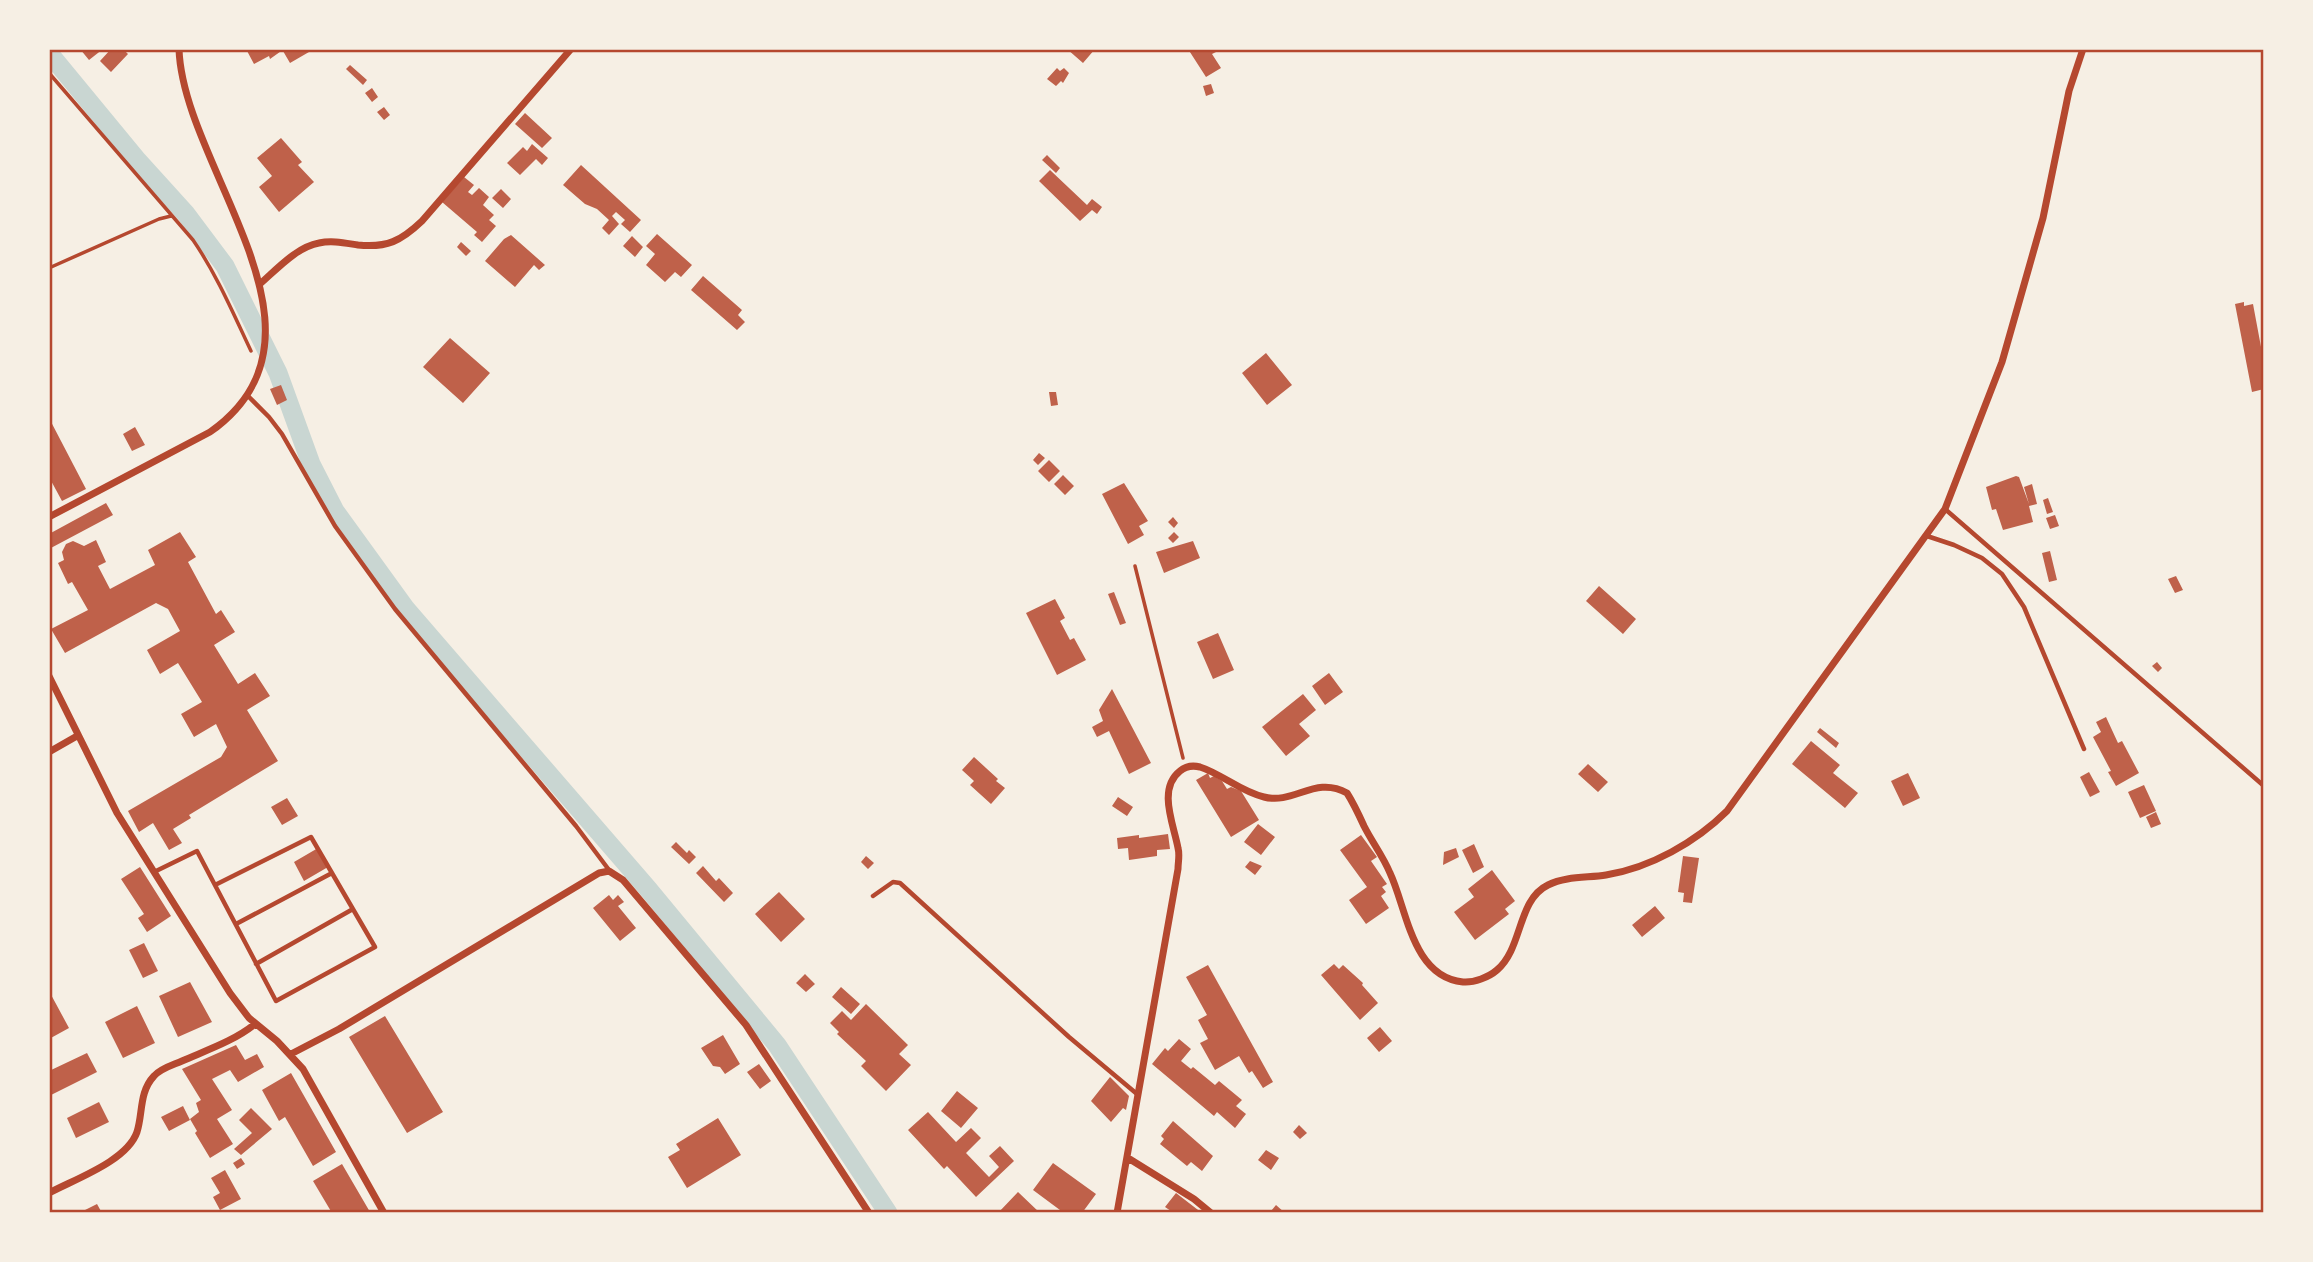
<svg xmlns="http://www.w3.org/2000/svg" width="2313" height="1262" viewBox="0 0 2313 1262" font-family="'DejaVu Sans',sans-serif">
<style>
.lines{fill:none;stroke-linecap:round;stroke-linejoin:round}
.canal{stroke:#c9d6d2;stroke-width:19}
.building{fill:#bf614a}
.path{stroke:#b5482f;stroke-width:3.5}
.service{stroke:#b5482f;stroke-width:4.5}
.minor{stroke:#b5482f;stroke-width:7}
.neatline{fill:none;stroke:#b5482f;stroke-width:2.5}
</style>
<rect width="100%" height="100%" fill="#f6efe4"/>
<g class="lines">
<path class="canal" d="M49,53L138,161L186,214L225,266L278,373L311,464L335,511L406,609L649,890L777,1045L888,1213"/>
</g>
<path class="building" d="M80,49H103L89,60Z
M111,49H123L128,54L111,72L100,61Z
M246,49H284L270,59L269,56L254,64Z
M288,49H307L309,52L290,63L283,51Z
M1067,49H1095L1083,63Z
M1188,49H1213L1216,52L1212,54L1221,68L1206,77Z
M350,65L367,80L363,85L346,69Z
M1057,68L1060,71L1064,68L1069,73L1063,83L1061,81L1056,86L1047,79Z
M1211,84L1214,93L1206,96L1203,86Z
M372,88L378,97L372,102L365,93Z
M384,107L390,115L384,120L377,112Z
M525,113L552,138L542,148L515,124Z
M281,138L302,162L298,165L314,182L279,212L259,187L272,176L257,158Z
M532,144L548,158L542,165L536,159L520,175L507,163L523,147L527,151Z
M1047,155L1060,168L1056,173L1042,160Z
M581,165L641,220L630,232L621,224L625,220L616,212L612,216L619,224L609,235L602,228L609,220L597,209L585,204L563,185Z
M1050,170L1087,205L1092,199L1102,207L1097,214L1092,210L1080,221L1039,181Z
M464,177L474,185L468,192L472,195L479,188L489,197L483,205L494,215L489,220L496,226L482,242L474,235L477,232L442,202Z
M501,189L511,199L503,208L492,198Z
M657,234L692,265L681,277L675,272L665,282L646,265L655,254L646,246Z
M511,235L545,265L539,270L534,265L515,287L485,261L504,239Z
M632,236L643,247L635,257L623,246Z
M461,242L471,251L466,256L457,247Z
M703,276L742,310L738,315L745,322L737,330L691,290Z
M2244,302V306L2253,304L2264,363V389L2252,392L2235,304Z
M450,338L490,373L463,403L423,367Z
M1266,353L1292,385L1267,405L1242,373Z
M281,385L287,400L277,405L270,389Z
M1049,392H1056L1058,405L1051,406Z
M49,418L86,489L62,501L49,477Z
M135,427L145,445L132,451L123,434Z
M1039,453L1045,458L1038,465L1033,460Z
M1049,460L1060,471L1049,482L1038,471Z
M1063,475L1074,486L1065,495L1054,484Z
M2016,476L2019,477L2029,504L2024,487L2032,484L2037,504L2029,506L2033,522L2003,530L1996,509L1992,510L1986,487Z
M1124,483L1148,521L1139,526L1144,535L1128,544L1102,494Z
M2048,498L2053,512L2047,514L2043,500Z
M106,503L113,515L49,549V534Z
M2055,515L2059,526L2050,529L2046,518Z
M1173,517L1178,523L1174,528L1168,522Z
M180,532L196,557L188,562L216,614L221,610L235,632L214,645L238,684L255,673L270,696L247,710L278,761L189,815L191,818L173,829L182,843L169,850L153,823L139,832L128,811L221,757L227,747L216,724L194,737L181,714L202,702L178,663L160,674L147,650L180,631L168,609L156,603L65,653L51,629L88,610L72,582L68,584L58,563L64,560L62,552L66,544L73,541L84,546L96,540L106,562L98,566L110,589L155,565L148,550Z
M1174,532L1179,537L1173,543L1168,538Z
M1193,541L1200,558L1164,573L1156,552Z
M2050,551L2057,580L2049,582L2042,553Z
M2176,576L2183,590L2175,593L2168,579Z
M1599,586L1636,619L1623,634L1586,601Z
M1114,592L1126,623L1120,625L1108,594Z
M1055,599L1065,618L1060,621L1070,640L1074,638L1086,660L1057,675L1026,613Z
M1218,633L1234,670L1213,679L1197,642Z
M2157,662L2162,668L2158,672L2152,666Z
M1329,673L1343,692L1325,705L1312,686Z
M1112,689L1151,763L1129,774L1109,731L1097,737L1092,727L1103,721L1099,710Z
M1303,694L1316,710L1299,724L1310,736L1286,756L1262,727Z
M2106,717L2118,743L2122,741L2139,773L2116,786L2108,772L2111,771L2093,737L2101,732L2096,722Z
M1820,728L1839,743L1836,748L1817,732Z
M1811,741L1840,765L1833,773L1858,793L1845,808L1792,764Z
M974,757L998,779L996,781L1005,788L991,804L970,785L974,781L962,770Z
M1588,764L1608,782L1598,792L1578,774Z
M2089,772L2100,792L2090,797L2080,777Z
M1208,773L1210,778L1214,776L1222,781L1227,789L1231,787L1241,791L1259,820L1231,837L1196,780Z
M1908,773L1920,798L1903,806L1891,781Z
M2144,785L2156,811L2140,818L2128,792Z
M1118,797L1133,807L1127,816L1112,806Z
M287,798L298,816L282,825L271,807Z
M2156,812L2161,824L2151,828L2146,817Z
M1258,824L1275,837L1261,855L1244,842Z
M1168,834L1170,849L1157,850V856L1129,860L1128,848L1118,849L1117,838L1139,835V838Z
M1361,835L1377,857L1371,861L1387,884L1382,887L1386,892L1381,896L1389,908L1366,924L1349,900L1367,887L1340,850Z
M676,842L687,853L689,850L696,857L689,864L671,847Z
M1474,844L1484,867L1473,873L1462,850Z
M318,848L328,867L304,881L294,862Z
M1456,848L1459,857L1443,865L1444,852Z
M866,856L874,863L868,869L861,862Z
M1683,856L1699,858L1692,903L1683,902L1684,893L1678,892Z
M1250,861L1262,866L1255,875L1245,867Z
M703,866L716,881L719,878L733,893L724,902L696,873Z
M140,867L171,916L147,932L138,918L144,914L121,879Z
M1492,870L1515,901L1505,909L1509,914L1475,940L1454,912L1474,897L1468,889Z
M779,892L805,919L781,942L755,914Z
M609,895L613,900L618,895L624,902L618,906L636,928L620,941L593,908Z
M1655,906L1665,918L1642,937L1632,925Z
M144,943L158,971L143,978L129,950Z
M1334,964L1339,969L1343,965L1363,983L1362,985L1378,1003L1360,1020L1321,975Z
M1208,965L1273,1082L1263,1088L1252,1071L1249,1073L1239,1056L1215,1070L1200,1043L1208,1039L1198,1020L1207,1015L1186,977Z
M805,974L815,984L806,992L796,983Z
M190,982L212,1022L178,1037L159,996Z
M841,987L860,1004L851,1014L832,997Z
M49,991L69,1028L49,1039Z
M866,1004L908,1045L899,1054L911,1065L886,1091L861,1066L866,1061L837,1034L839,1032L830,1023L842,1011L851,1020Z
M137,1006L155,1043L123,1058L105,1022Z
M385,1016L443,1112L407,1133L349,1037Z
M1380,1027L1392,1041L1379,1052L1367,1038Z
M723,1035L740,1064L725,1074L720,1067L713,1066L701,1048Z
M1179,1039L1191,1049L1181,1061L1191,1069L1193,1067L1215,1085L1219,1081L1242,1100L1236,1106L1246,1114L1235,1128L1217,1112L1214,1116L1152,1064L1165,1048L1168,1051Z
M236,1045L245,1060L257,1054L264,1067L238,1082L230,1070L212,1079L232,1110L217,1119L233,1144L210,1158L195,1133L197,1131L190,1119L199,1112L196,1103L201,1100L182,1069Z
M87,1053L97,1072L49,1096V1071Z
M759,1064L771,1081L760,1089L747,1072Z
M291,1073L336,1152L313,1166L285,1117L279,1121L262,1090Z
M1110,1077L1129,1096L1126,1110L1123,1108L1111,1122L1091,1101Z
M957,1091L978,1108L961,1128L941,1111Z
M99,1102L109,1122L76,1138L67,1118Z
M183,1106L190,1120L169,1131L161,1117Z
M251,1108L272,1129L241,1155L234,1149L252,1133L239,1120Z
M928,1112L956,1142L971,1128L981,1138L966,1153L989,1177L999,1167L989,1156L1000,1146L1014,1161L976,1197L947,1166L944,1169L908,1130Z
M718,1118L741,1155L687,1188L668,1157L680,1150L676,1144Z
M1173,1121L1213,1156L1202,1171L1191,1162L1187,1166L1160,1144L1164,1139L1161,1136Z
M1299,1125L1307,1133L1300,1139L1293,1132Z
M1266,1150L1279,1158L1271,1170L1258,1160Z
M241,1158L245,1164L237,1169L233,1163Z
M1053,1163L1096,1194L1082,1213H1064L1033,1190Z
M342,1164L370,1212L368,1213H332L313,1181Z
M225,1170L241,1199L220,1210L213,1197L220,1193L211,1178Z
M1018,1192L1040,1213H998Z
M1176,1193L1202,1213H1174L1165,1207Z
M97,1204L102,1213H79Z
M1276,1205L1285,1213H1273L1271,1211Z"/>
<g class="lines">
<path class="path" d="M49,73L193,240C217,275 233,313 251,351
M49,268L159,219L171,216
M1135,566L1183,758"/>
<path class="service" d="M248,396L269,417L282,434L335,526L395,609L576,826L609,870
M1945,509L2264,786
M1927,536L1954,545L1982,558L2002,574L2024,607L2084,749
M154,872L197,851L276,1001L375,947L311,837L215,885
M873,896L893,882L900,883L1069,1037L1137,1094
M236,924L332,873
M256,964L353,909"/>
<path class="minor" d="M261,283C278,268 297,247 319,243C332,240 345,243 358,245C387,248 401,241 422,221L571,49
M49,517L210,432C349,334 183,169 179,49
M49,676L117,813L230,993L249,1018L277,1041L303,1069L384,1213
M49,752L77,736
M291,1054L339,1029L599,873L609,871L623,880L746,1025L869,1213
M1128,1158L1194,1199L1211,1213
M49,1193C75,1179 127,1161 137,1132C143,1113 139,1092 154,1076C161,1068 173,1065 182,1061C207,1050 234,1041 255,1024
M1117,1213L1178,869C1178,862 1180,855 1178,848C1174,825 1157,789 1180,771C1186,766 1192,765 1200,767C1222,774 1241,792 1264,797C1294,805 1315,775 1347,793C1354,804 1359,815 1364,826C1372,842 1383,856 1390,873C1407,909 1412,977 1463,982C1474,983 1489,977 1497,970C1523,948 1517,900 1548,885C1566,876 1588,878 1606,875C1650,868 1696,842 1727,811L1945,509L2002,362L2043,218L2069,91L2083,49"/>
</g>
<rect width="2313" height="1262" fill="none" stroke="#f6efe4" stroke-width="102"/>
<rect x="51" y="51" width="2211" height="1160" class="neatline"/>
</svg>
